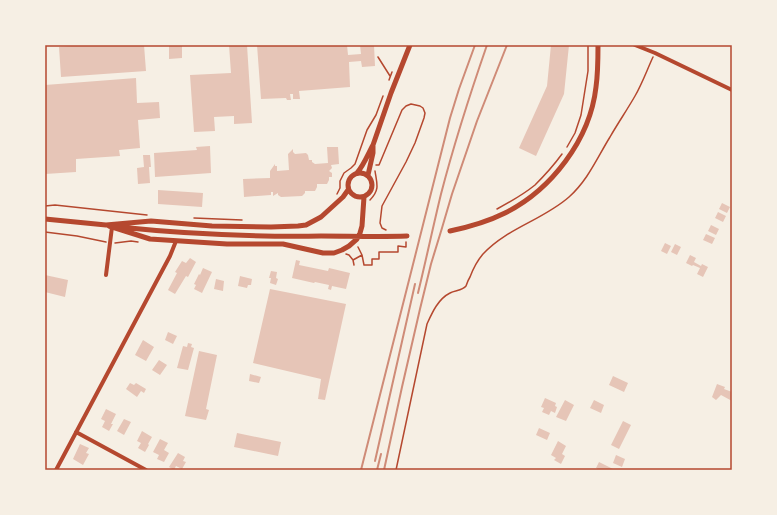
<svg xmlns="http://www.w3.org/2000/svg" width="777" height="515" viewBox="0 0 777 515" font-family="'Nunito Sans',sans-serif">
<style>
.building{fill:#e6c5b7}
.lines{fill:none;stroke-linecap:round;stroke-linejoin:round}
.path{stroke:#b5482f;stroke-width:1.5}
.minor{stroke:#b5482f;stroke-width:4}
.tertiary{stroke:#b5482f;stroke-width:5}
.rail{stroke:#cf8b77;stroke-width:2}
.neatline{fill:none;stroke:#b5482f;stroke-width:1.5}
</style>
<rect width="100%" height="100%" fill="#f6efe4"/>
<path class="building" d="M84,45H144L146,71L61,77L59,47Z
M229,45H247L252,123L234,124V116L214,117L215,131L194,132L190,75L231,73Z
M257,45H347L348,55L361,54L360,45H374L375,66L362,67L361,61L349,62L350,87L299,91L300,99H293V94H290L291,100H287L286,98L261,99Z
M551,45H569L564,94L536,156L519,148L547,86Z
M169,46H182V58L169,59Z
M136,78L137,103L159,102L160,118L138,120L140,148L119,150L120,156L76,159V172L45,174V85Z
M210,146L211,173L155,177L154,153L197,150L196,147Z
M327,147H338L339,164L331,165L332,168L329,171L332,173V177H329V180L327,184H317V187L315,191H305V193L302,196L281,197L278,195V193L273,196V192H271V195L244,197L243,179L270,178V171L275,164V166H277V171L289,170L288,154L293,149V152L295,154L306,153L308,155L309,160H312V162L315,164L328,163Z
M143,155H150L151,167H149L150,183L138,184L137,168L144,167Z
M158,190L203,193L202,207L158,204Z
M722,203L730,207L727,213L719,209Z
M718,212L726,216L723,222L715,218Z
M711,225L719,229L716,235L708,231Z
M706,234L715,238L712,244L703,240Z
M665,243L671,246L667,254L661,251Z
M675,244L681,247L677,255L671,252Z
M690,255L696,258L694,262L701,266L702,264L708,267L703,277L697,274L700,268L693,265L692,266L686,263Z
M190,258L196,262L188,277L186,276L175,294L168,290L177,273L175,272L182,261L186,263Z
M296,260L300,261L299,265L328,271L329,268L350,273L346,289L332,286L331,290L328,289L329,285L315,282L314,283L292,278Z
M203,268L212,272L202,293L194,289L196,285L194,284L199,274L200,275Z
M271,271L277,272L276,278L278,279L276,285L270,283L271,278H269Z
M45,275L68,280L65,297L45,292Z
M240,276L252,279L251,285H248L247,288L238,286Z
M216,279L224,281L223,291L214,289Z
M270,289L346,304L325,400L318,399L321,379L253,363Z
M168,332L177,336L173,344L165,340Z
M143,340L154,347L146,361L135,355Z
M188,343L192,344L191,347L194,348L188,370L177,368L183,346L187,347Z
M199,351L217,355L206,409L209,410L206,420L185,416Z
M159,360L167,365L160,375L152,370Z
M250,374L261,377L259,383L249,381Z
M613,376L628,383L624,392L609,385Z
M130,383L134,385L136,383L146,389L144,393L141,391L137,397L126,389Z
M717,384L725,387L724,389L732,392V401L721,395L716,400L712,397Z
M545,398L556,403L555,406L557,407L555,413L551,411L549,415L542,412L544,408L541,407Z
M565,400L574,405L566,421L556,417Z
M594,400L604,405L601,413L590,408Z
M106,409L116,414L111,424H113L109,431L102,427L105,421L101,419Z
M124,419L131,422L124,435L117,431Z
M623,421L631,425L619,449L611,445Z
M539,428L550,433L547,440L536,435Z
M142,431L152,437L148,444L149,445L145,452L138,448L141,443L137,441Z
M237,433L281,442L278,456L234,447Z
M160,439L168,443L164,450L169,453L164,462L157,459L159,455L153,452Z
M558,441L566,446L562,454L565,456L561,464L554,460L556,458L551,455Z
M80,444L89,448L86,453L89,454L83,465L73,459Z
M178,453L185,457L183,461L186,462L182,469L176,466L174,470L169,467Z
M616,455L625,459L622,467L613,463Z
M599,462L615,470H600L596,468Z"/>
<g class="lines">
<path class="path" d="M378,57L390,76
M389,80L392,72
M567,147L575,133L581,115L588,71V45
M376,165H379L402,110L406,106L411,104L420,106L423,108L425,113L424,118L415,143L406,162L382,206L380,223L382,228L386,230
M337,194L340,188V181L344,173L351,168L355,164L367,130L376,115L383,96
M370,200C380,190 377,184 375,171
M45,206L55,205L147,215
M497,209C510,202 524,194 535,185C545,175 554,165 562,154
M194,218L242,220
M45,232L77,236L106,242
M115,243L131,241L138,242
M358,247L362,255
M346,254L349,255L353,260
M354,265L353,260L362,255L364,265H372V259H379V252H398V246L406,247V242
M396,470L427,324C432,313 438,299 450,293C455,290 462,291 466,286C467,283 468,280 470,277C473,269 477,261 483,254C507,228 543,220 569,197C588,180 597,158 610,137C618,123 627,110 635,96C642,84 647,70 653,57"/>
<path class="minor" d="M635,45L655,53L732,90
M106,275L112,227
M76,432L146,470
M56,470L170,256L176,241"/>
<path class="tertiary" d="M348 185a12 12 0 1 1 24 0a12 12 0 1 1-24 0Z
M357,173C364,165 368,154 373,145L391,93L410,45
M368,175L373,153V146
M45,219L106,225L151,221L212,226L271,227L298,226L306,225L321,217L343,197L348,190
M109,226L150,239L227,244H283L323,253H334L342,250L349,246L357,239L360,233L362,226L364,197
M119,227C186,234 253,237 321,236C349,236 378,237 407,236
M450,231C469,227 487,222 505,213C551,190 590,140 596,87C598,73 598,59 598,45"/>
<path class="rail" d="M418,293C426,260 433,227 441,194C454,144 470,94 487,45
M375,461L415,284
M361,470L450,118L459,89L475,45
M377,470L381,454
M384,470L402,387L420,309L431,264L442,228L452,194L477,121L507,45"/>
</g>
<rect width="777" height="515" fill="none" stroke="#f6efe4" stroke-width="92"/>
<rect x="46" y="46" width="685" height="423" class="neatline"/>
</svg>
